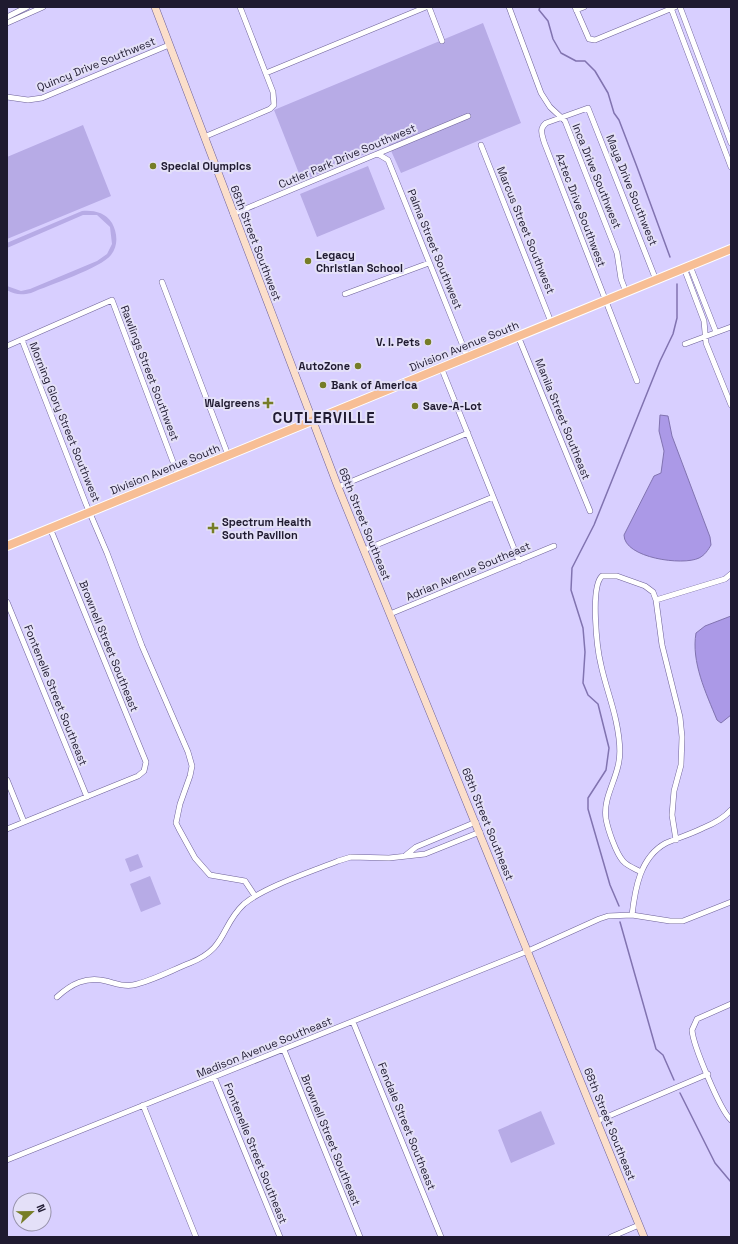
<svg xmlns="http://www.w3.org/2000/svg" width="738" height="1244" viewBox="0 0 738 1244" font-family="'Space Grotesk',sans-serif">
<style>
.green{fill:#b7abe6}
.water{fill:#ab99e7;stroke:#8173b0}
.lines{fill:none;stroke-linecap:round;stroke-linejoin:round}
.stream{stroke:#8173b0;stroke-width:1.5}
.minor-casing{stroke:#6e6298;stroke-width:6}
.secondary-casing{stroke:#6e6298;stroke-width:8}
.primary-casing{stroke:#fff;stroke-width:10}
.minor{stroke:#fff;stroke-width:5}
.secondary{stroke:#fbdeca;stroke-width:7}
.primary{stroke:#f7be95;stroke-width:8}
.poi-dot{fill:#767d27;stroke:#e4e0f8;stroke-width:1.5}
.labels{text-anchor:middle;stroke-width:4;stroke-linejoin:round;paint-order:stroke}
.street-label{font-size:11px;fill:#1f1a30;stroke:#e4e0f8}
.poi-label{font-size:11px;font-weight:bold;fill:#1f1a30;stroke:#e4e0f8;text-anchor:start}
.district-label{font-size:15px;font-weight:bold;letter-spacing:1px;fill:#1f1a30;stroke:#e4e0f8}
</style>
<rect width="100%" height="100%" fill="#d8cfff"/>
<path class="green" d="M483,23L521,123L401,173L388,144L302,181L274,110Z
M83,125L111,196L7,239V157Z
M368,166L385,209L317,237L300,194Z
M82,211C93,210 105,212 112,223C117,232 119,245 111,255C101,268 49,285 31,293C22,295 15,295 7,290V286L21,291L30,289L97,261L107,254L112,244L110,227L97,215H83L7,248V243L9,242Z
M138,854L143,867L130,872L125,859Z
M150,876L161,904L141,912L130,884Z
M541,1111L555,1144L511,1163L498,1130Z"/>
<path class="water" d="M660,415L668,416L672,436L710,537L711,545C708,550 705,555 699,558C683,566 624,558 624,535L654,476L661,473L664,451L659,431Z
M731,616V715L721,723L717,720C706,693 691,662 696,633L705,626Z"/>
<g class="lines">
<path class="stream" d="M540,7L539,10L548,21L553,39L561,53L576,61H585L595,71L608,93L614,113L619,120L637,167L670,257
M619,906L610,885L588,809V798L606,770L609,748L598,704L588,695L583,683L585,652L583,628L571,590L572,568L594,525L660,361L673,334L677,318V284
M620,922L656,1049L663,1055L674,1080
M680,1093L715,1163L731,1182"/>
<defs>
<path id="minor" d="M429,7L442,41
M509,7L541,93L550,107L565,121L617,253L621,279L626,292
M575,7L589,39L595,40L675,7
M680,7L731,143
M671,8L731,167
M576,10L584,7
M7,17L27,7
M7,23L43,7
M266,73L426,7
M7,97L28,100L42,98L169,45
M204,137L270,109L274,105L273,92L240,7
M481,145L551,322
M378,154L388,160L467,356
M233,214L468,116
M690,266L716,332
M684,268L704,321L706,343L731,405
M162,282L228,455
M345,294L429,263
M518,336L590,511
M22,340L86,504L107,553L142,646L188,752L192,766L190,776L180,804L176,823L179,829L195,858L210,875L245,881L255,896
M685,344L731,327
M7,346L112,300L178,475
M441,367L519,561
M637,381L544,142C542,134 539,129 546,123L588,108L656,280
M338,487L468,433
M364,550L493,497
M656,600L725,579L731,574
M7,602L87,797
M390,614L554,546
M7,780L24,822
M7,829L138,776L144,771L146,762L50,528
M406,855L416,847L476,822
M641,872C636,869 627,866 623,861C616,853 608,830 606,819C603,800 614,784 618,766C622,752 619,735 616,721C612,702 605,684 601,665C597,649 590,587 602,576H617L645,586L653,592L656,600L662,645L680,717L682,737L681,765L674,791L672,815L676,840
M632,915C635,889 640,857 666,843C678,838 691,834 703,828C713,824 724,818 731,810
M57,997C71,984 86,976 106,981C115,983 123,987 133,985C152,981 172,970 190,963C228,948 220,926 244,904C264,887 313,871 338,861L351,857L389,858L425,854L480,832
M731,1004L697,1019L692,1030C693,1045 720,1110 731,1120
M353,1022L441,1237
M284,1050L360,1237
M214,1077L280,1237
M143,1105L196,1237
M597,1121L708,1074
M7,1160L528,951L599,919L608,916L632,915L670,921H683L731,902
M611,1237L639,1225"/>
<path id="secondary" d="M155,7L338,487L644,1237"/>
<path id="primary" d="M7,546L731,249"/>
</defs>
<use href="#minor" class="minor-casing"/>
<use href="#secondary" class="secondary-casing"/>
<use href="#primary" class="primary-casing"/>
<use href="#minor" class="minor"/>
<use href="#secondary" class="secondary"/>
<use href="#primary" class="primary"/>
</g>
<g class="poi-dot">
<circle cx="153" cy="166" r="4"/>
<circle cx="308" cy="261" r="4"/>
<circle cx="428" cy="342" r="4"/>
<circle cx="358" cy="366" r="4"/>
<circle cx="323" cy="385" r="4"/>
<path d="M266 397h4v4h4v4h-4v4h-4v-4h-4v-4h4z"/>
<circle cx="415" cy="406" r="4"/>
<path d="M211 522h4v4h4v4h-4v4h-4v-4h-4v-4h4z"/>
</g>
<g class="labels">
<g class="street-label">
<text transform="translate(96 64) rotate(-22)" y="4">Quincy Drive Southwest</text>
<text transform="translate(347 156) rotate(-23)" y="4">Cutler Park Drive Southwest</text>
<text transform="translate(597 176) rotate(68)" y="4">Inca Drive Southwest</text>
<text transform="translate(632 190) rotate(68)" y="4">Maya Drive Southwest</text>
<text transform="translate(581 210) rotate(69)" y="4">Aztec Drive Southwest</text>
<text transform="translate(526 230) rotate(68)" y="4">Marcus Street Southwest</text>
<text transform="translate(256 243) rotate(69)" y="4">68th Street Southwest</text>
<text transform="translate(435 249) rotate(68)" y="4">Palma Street Southwest</text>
<text transform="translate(464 346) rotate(-22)" y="4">Division Avenue South</text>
<text transform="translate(150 373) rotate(69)" y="4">Rawlings Street Southwest</text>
<text transform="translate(563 419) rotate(68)" y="4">Manila Street Southeast</text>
<text transform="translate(65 422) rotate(68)" y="4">Morning Glory Street Southwest</text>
<text transform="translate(165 469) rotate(-22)" y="4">Division Avenue South</text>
<text transform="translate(365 524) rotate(68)" y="4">68th Street Southeast</text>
<text transform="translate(468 571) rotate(-23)" y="4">Adrian Avenue Southeast</text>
<text transform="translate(109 646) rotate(68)" y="4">Brownell Street Southeast</text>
<text transform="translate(56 695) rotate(68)" y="4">Fontenelle Street Southeast</text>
<text transform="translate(488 824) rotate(68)" y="4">68th Street Southeast</text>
<text transform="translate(264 1047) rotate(-22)" y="4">Madison Avenue Southeast</text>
<text transform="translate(610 1124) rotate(68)" y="4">68th Street Southeast</text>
<text transform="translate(407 1126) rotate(68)" y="4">Fendale Street Southeast</text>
<text transform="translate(331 1140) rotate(68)" y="4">Brownell Street Southeast</text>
<text transform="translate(256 1153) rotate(68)" y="4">Fontenelle Street Southeast</text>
</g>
<g class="poi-label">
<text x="161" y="170">Special Olympics</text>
<text x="316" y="259">Legacy<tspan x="316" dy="13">Christian School</tspan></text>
<text x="420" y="346" text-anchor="end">V. I. Pets</text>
<text x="350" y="370" text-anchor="end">AutoZone</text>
<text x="331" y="389">Bank of America</text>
<text x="260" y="407" text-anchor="end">Walgreens</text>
<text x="423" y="410">Save-A-Lot</text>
<text x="222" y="526">Spectrum Health<tspan x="222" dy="13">South Pavilion</tspan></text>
</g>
<g class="district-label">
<text x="324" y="423">CUTLERVILLE</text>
</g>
</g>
<rect width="738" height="1244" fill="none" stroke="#1f1a30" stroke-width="16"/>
<g transform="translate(32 1212) rotate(68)"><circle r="19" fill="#e4e0f8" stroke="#9591a8"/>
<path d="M0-3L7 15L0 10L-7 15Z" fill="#767d27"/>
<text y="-6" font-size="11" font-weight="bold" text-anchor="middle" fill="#1f1a30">N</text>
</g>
</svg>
